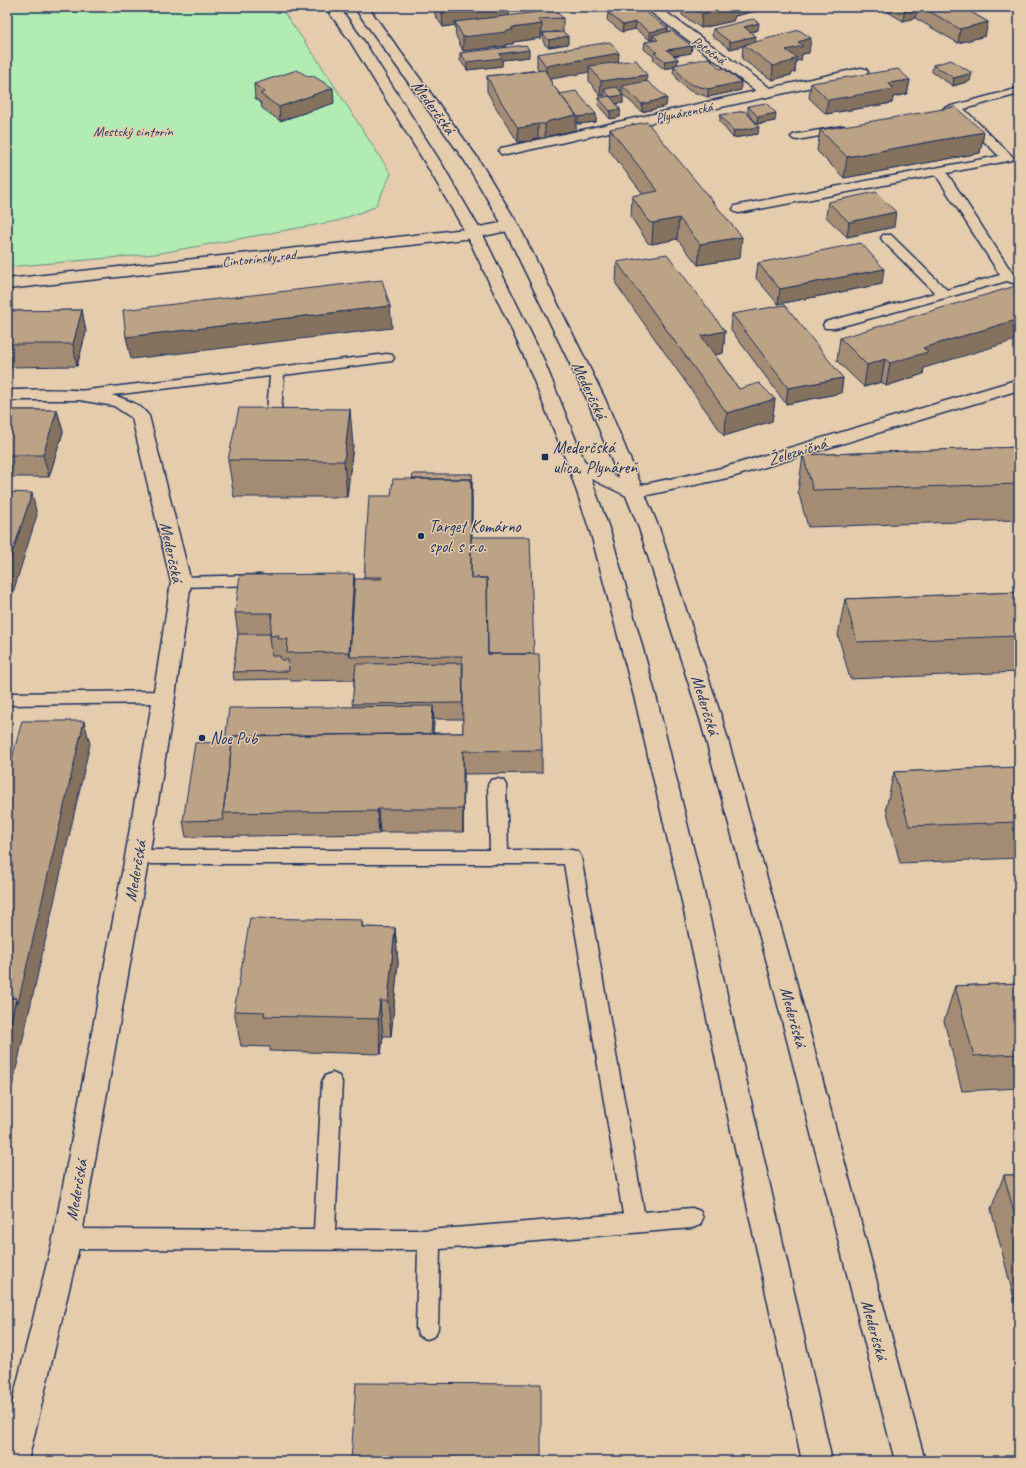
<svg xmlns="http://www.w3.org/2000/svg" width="1026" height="1468" viewBox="0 0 1026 1468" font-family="Caveat,sans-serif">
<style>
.green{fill:#b1ecb2;stroke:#668e88}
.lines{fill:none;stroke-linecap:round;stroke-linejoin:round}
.lane-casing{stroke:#1b2f5e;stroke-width:3}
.street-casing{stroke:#1b2f5e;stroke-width:3}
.primary-casing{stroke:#1b2f5e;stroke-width:3}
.lane{fill:#e4ccad;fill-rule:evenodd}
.street{fill:#e4ccad;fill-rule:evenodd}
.primary{fill:#e4ccad;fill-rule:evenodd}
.wall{fill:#a38c73;stroke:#1b2f5e;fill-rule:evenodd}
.shaded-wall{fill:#84725e;stroke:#1b2f5e}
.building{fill:#bda386;stroke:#1b2f5e}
.poi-dot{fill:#1b2f5e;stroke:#e4ccad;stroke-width:1.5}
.labels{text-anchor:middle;stroke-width:3;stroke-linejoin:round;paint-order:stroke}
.far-street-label{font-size:14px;fill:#1b2f5e;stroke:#e4ccad}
.far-park-label{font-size:14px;fill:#2a4266;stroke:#e4ccad}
.street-label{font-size:17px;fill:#1b2f5e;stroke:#e4ccad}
.poi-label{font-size:17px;fill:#1b2f5e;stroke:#e4ccad;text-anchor:start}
</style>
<rect width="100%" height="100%" fill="#e4ccad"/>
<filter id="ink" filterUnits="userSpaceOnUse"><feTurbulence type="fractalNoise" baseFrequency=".025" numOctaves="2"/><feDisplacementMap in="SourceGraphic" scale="8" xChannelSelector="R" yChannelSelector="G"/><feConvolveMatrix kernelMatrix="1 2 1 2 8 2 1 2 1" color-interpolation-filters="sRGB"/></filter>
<g filter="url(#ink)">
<path class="green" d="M7,7H280L317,59L391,174L375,207L337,221L155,254L7,267Z"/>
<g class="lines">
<defs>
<path id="lane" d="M1019,88V94L964,109L1012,156L1014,158L1012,160L947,173L1013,274L1019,277V285L1007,281L835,328H825L823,325L825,322L935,293L883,241L881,238L883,235H891L947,290L1000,275L936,175L739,213L735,212L733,209L735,206L739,205L999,156L954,112L948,113L942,110L944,108Z
M843,126L847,127L849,129L847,131L797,140L793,139L791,137L793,135L797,134Z
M387,354L392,355L394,358L392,361L284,375L280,422L278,425L273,426L268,425L266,422L270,376L79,399L74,398L72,395L74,392L79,391Z
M261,575L267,576L269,580L267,584L261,585L181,587L175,586L173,582L175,578L181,577Z
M164,691L170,693L172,697L170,701L164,703L7,705V693Z
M497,779L503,780L506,785L508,850H572L578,852L581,857L644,1212L692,1208L700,1211L703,1218L700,1225L692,1228L440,1249L438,1328L435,1336L427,1339L419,1336L416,1328L418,1250L67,1249L59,1246L56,1239L59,1232L67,1229L314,1230L322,1082L325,1076L332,1073L339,1076L342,1082L335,1230H429L623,1214L564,864H137L131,862L128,857L131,852L137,850H490L488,785L491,780Z"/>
<path id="street" d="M644,7H659L770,88L861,68L866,69L868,72L866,75L506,155L501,154L499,151L501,148L506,147L756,91Z
M511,221L517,223L519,226L517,229L474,238L7,289V279L372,240L474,228Z
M1019,379V390L732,477L634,498L627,496L570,469L568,465L570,461L577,459L584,461L636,486L722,468Z
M7,390C43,390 126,383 149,416L191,582L175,697L149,857L81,1239L28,1461H7V1423L53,1239L125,857L153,697L171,582L132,418L114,406L79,400H7Z"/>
<path id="primary" d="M325,7H339L363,40L443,166L482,233L542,356L586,465L611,534L657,700L703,888L832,1461H802L679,888L635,700L591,534L568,465L524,356L466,233L427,166L350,41Z
M354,7H368L477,157L519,226L605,399L659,528L722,719L793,970L925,1461H895L769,970L700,719L639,528L587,399L503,226L465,161Z"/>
</defs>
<use href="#lane" class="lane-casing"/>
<use href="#street" class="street-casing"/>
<use href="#primary" class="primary-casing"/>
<use href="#lane" class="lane"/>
<use href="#street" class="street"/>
<use href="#primary" class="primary"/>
</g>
<path class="wall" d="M435,7H509V16L563,18V32L568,44L549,47L545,45L543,41V33L558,32L542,33L541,38L513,42V44H506V46L463,51L456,36L455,25L443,27L435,15Z
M590,7H617L595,11Z
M682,7H768V8L735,16L733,21L701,28L682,15Z
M889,7H962L988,22L985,36L958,43L915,18L903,21L888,12Z
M608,13L668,28V32L691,53L674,56L678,59L677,64L741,90L708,97L690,91L680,83L673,72L674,67L664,69L653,60L654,57L644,49L645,42L653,41V39L650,40L635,29L622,32L607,20Z
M713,29L758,30L751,32L755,42L809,53L802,54L801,60L796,61L795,72L792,73L791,75L772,80L742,59L743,46L730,49L712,36Z
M460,53L529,57L502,60V66L467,70L460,60Z
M537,54L619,62L647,81L666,106L642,112L622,94L623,103L616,104L620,109V117L610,119L598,105L599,98L604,97V95L600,96L589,81V72L550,79L552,84L560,94L596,114V122L578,124L576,122V130L549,136L545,138H538L532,139V141L518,142L495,106L487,91V76L539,70L537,68Z
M933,65L970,81L953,86L932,72Z
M910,80L907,94L893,97L892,103L826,114L809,98L811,83Z
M254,84L334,103L280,121L262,108L261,103L255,98Z
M748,106L775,121L757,124L748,113Z
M720,115L758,134L733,138L720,122Z
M610,129L740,258L698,265L677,239L652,244L648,243L631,217L632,196L643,194L609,150Z
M820,130L984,132L980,153L844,178L817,151Z
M828,202L894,227L847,237L826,217Z
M617,262L725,331L723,353L715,355L739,389L775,399L772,421L724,436L616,284Z
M758,263L882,284L778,304L756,278Z
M82,310L86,332L77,366L7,367V311Z
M732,314L843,378L841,393L786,404L731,330Z
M840,338L924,368L923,374L886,386L881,382L864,387L837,361Z
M7,410H57L63,432L49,477H7Z
M353,445L347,497H234L228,460Z
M1019,447V520L808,527L798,491L803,455Z
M472,474V537L534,654L542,750V773L464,774L463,832H380L379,834L186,837L183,821L225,742L353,707L354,680L291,681L290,679L234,680L233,672L238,634L235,613L355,580L364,579V577L391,496L412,479ZM434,719H463V733H433Z
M1019,592V672L850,679L838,635L845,599Z
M1019,767V858L900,863L886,808L894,772Z
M362,920L363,927L395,928L398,963L391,1036H383L381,1054L270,1051V1047L241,1046L234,1011Z
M1019,983V1088L962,1091L944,1021L955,986Z
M1004,1175H1019V1318L991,1209Z"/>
<path class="shaded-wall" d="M489,7H509V18L455,22V25L443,27L442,13Z
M595,7H617L595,11Z
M674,7H682L674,9Z
M732,7H768V8L735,16L733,21L701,28L702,14Z
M905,7H917L915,18L903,21Z
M636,22L635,29L622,32L623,25Z
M988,22L985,36L958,43L960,29Z
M759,23L758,30L743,34L744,27Z
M542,24L541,38L513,42V44H506V46L463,51V37L511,28Z
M668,28V35H653V39L650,40V32Z
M568,36V44L549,47V40Z
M756,36L755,43L744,45L743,46L730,49V42Z
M811,38L809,53L802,54L801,60L796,61L795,72L792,73L791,75L772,80L773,66L786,50L798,42Z
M692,46L691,53L666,57L667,50Z
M529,50V57L502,60V66L467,70V62L499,54Z
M619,53L618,67L589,66V72L546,80V66Z
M678,59L677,67L674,65V67L664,69L665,61Z
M972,73L970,81L953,86L954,78Z
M647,75L646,89L622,86V93L604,89V95L600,96L601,81Z
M910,80L907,94L893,97L892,103L826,114L828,100L888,83Z
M741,82V90L708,97V89Z
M333,88L334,103L280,121L279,107Z
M623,95V103L610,104V97Z
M667,98L666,106L642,112V104Z
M620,109V117L610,119V111Z
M776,113L775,121L757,124L758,117Z
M596,114V122L578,124V117Z
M576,115V130L549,136L545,138V124L549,121Z
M538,124V138L532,139V141L518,142V128Z
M759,127L758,134L733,138L734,131Z
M984,132L980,153L844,178L847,157Z
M896,212L894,227L847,237L849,222Z
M679,218L677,239L652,244L653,223Z
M742,237L740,258L698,265L700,244Z
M884,269L882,284L778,304L780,289Z
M390,306L392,328L131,359L126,337Z
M82,310L86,332L77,366L73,344Z
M1019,319V339L924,368L923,374L886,386L890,363L923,348Z
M725,331L723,353L699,358L701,336Z
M885,359L881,382L864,387L867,365Z
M843,378L841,393L786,404L788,388Z
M775,399L772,421L724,436L727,413Z
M350,409L353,445L347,497L344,461Z
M57,410L63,432L49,477L43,455Z
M471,479L472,501L471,585Z
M32,493L37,515L7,612V569Z
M354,574L357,602L350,657L349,652Z
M433,706L434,722L432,757L431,741Z
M84,721L90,744L7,1109V1037Z
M463,751L464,774L463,832Z
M378,809L380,832L379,834L377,811Z
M395,928L398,963L391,1036L388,1001Z
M380,1001L383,1036L381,1054L378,1019Z"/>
<path class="building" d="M438,7H489L442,13Z
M636,7H638L668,28L650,32L636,22L623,25L608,13Z
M691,7H732L702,14Z
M922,7H962L988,22L960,29Z
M555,10L563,18L538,19L542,24L511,28L513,30L506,31V32L463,37L455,22Z
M753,19L759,23L744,27L756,36L730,42L713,29Z
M799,30L811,38L798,42L803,46L786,50L797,58L791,60L793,61L773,66L744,45Z
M672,31L692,46L667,50L678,59L665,61L654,53L657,52L645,42L658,40L653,35Z
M563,32L568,36L549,40L545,37L543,33Z
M610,42L619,53L546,66L537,54Z
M526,45L529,50L499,54L502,58L467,62L460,53Z
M709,58L720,69L723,68L741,82L708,89L690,84L681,76L674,65Z
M636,60L647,75L601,81L589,66Z
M951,60L972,73L954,78L933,65Z
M898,69L910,80L888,83L894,89L828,100L811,83Z
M297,70L309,77L313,76L333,88L279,107L260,94L265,92L254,84Z
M545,70L552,84L576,115L549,121L545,124H538L532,125V126L518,128L495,92L487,76Z
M647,81L667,98L642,104L622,86Z
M617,87L623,95L610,97L604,89Z
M576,91L596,114L578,117L560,94Z
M610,96L620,109L610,111L599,98Z
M766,103L776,113L758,117L748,106Z
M955,107L984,132L847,157L820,130Z
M745,111L759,127L734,131L720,115Z
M647,122L742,237L700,244L679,218L653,223L649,222L632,196L658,191L610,129Z
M876,192L896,212L849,222L828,202Z
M861,243L884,269L780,289L758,263Z
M667,254L725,331L701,336L739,389L759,383L775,399L727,413L617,262Z
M382,280L390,306L126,337L123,310Z
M1019,285V319L923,348L928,352L890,363L885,359L867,365L840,338Z
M785,305L843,378L788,388L732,314Z
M82,310L73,344H7V311Z
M239,408L350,409L344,461L228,460Z
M7,410H57L43,455H7Z
M1019,447V484L813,490L803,455Z
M413,474H472V491L471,479H412Z
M393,479H471V578H487L488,654H539L542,750L463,751V809H378L377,811L223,813L233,736L463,733L462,656L350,657L355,579H381L382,577H364L369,496H391Z
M7,492L32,493L7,569Z
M471,537H530L534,654H488L487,578H471Z
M354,574L349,652L287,653L288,639H278L279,635L270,636L272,613H235L240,575Z
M1019,592V636L857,642L845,599Z
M238,634H270V636L272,656H280L281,660H288L289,671L233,672Z
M463,663V703L352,704L356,664Z
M433,706L431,734L233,736L223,813L224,820L183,821L195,743L225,742L229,708Z
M22,721H84L18,1003L16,998H7V777Z
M1019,767V822L909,826L894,772Z
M250,918L362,920V927L395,928L388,1001H380L378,1019L264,1016L265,1012L234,1011Z
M1019,983V1054L974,1056L955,986Z
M7,998H16L7,1037Z
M1004,1175H1019V1231Z
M356,1383L541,1384V1461H351Z"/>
</g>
<g class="poi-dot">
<rect x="541" y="453" width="8" height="8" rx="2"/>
<circle cx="421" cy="536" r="4"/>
<circle cx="202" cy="738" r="4"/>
</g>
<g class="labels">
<g class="far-street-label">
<text transform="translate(709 50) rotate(36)" y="5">Potočná</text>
<text transform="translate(684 112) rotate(-12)" y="5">Plynárenská</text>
<text transform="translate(259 258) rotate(-6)" y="5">Cintorínsky rad</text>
</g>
<g class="far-park-label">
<text x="133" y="136">Mestský cintorín</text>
</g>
<g class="street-label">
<text transform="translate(434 107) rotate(54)" y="6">Mederčská</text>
<text transform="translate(590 390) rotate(65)" y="6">Mederčská</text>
<text transform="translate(797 451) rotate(-17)" y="6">Železničná</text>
<text transform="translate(172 552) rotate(78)" y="6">Mederčská</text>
<text transform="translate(706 705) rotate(73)" y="6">Mederčská</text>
<text transform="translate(135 871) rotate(-80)" y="6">Mederčská</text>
<text transform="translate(794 1017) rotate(75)" y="6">Mederčská</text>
<text transform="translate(76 1190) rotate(-80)" y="6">Mederčská</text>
<text transform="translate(875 1330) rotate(75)" y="6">Mederčská</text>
</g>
<g class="poi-label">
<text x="553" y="453">Mederčská<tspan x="553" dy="20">ulica, Plynáreň</tspan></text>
<text x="429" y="532">Target Komárno<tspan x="429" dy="20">spol. s r.o.</tspan></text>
<text x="210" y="744">Noe Pub</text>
</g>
</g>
<rect width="1026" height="1468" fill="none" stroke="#e4ccad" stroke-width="24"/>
<rect x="12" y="12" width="1002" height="1444" fill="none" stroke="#1b2f5e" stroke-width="1.5" filter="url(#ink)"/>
</svg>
